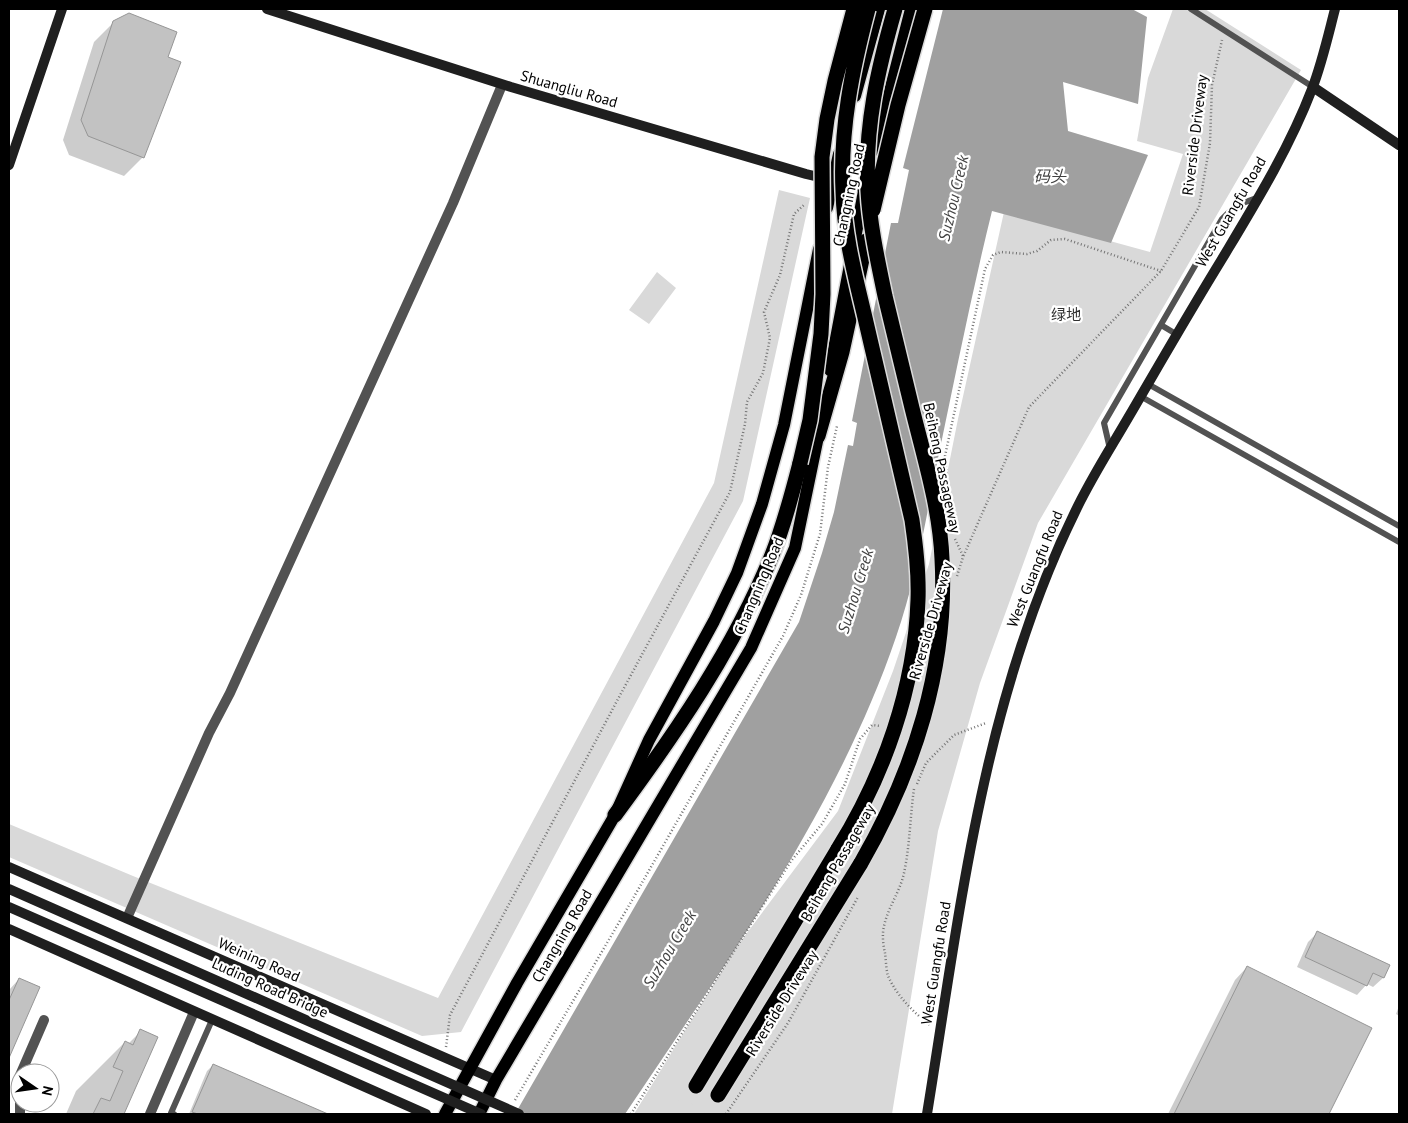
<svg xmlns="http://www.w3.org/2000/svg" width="1408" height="1123" viewBox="0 0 1408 1123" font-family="'PT Sans','Noto Sans SC',sans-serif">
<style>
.green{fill:#d9d9d9}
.water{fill:#a0a0a0}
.shadow{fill:#0003}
.building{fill:#c2c2c2;stroke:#969696}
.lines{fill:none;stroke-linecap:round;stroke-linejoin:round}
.highway-tunnel{stroke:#d9d9d9;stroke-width:15;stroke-dasharray:15 8;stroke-linecap:butt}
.primary-casing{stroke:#dbdbdb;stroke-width:15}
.highway-casing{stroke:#dbdbdb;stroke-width:18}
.path{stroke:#747474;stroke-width:2.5;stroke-dasharray:1 2.5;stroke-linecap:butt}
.lane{stroke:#525252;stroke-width:6}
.street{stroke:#525252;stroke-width:10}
.secondary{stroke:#1f1f1f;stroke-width:10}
.primary{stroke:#000;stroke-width:12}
.highway{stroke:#000;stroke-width:15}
.highway-bridge-casing{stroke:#dbdbdb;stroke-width:18;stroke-linecap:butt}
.secondary-bridge{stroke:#1f1f1f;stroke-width:10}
.highway-bridge{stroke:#000;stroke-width:15}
.labels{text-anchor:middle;stroke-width:4.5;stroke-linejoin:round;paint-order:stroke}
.street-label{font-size:15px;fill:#000;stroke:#fff}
.park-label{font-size:15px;fill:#303030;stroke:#fff}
.water-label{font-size:16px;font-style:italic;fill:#414141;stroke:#fff}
</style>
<rect width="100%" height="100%" fill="#fff"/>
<path class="green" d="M1173,9H1205L1301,70L1038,523L980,683L938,831L892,1114H634L735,949L838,811L893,671L929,564L958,419L1004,212L1150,252L1183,154L1137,141L1148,78Z
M779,190L810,198L743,501L461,1032L422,1036L9,857V824L133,876L438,998L714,483Z
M657,272L676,288L649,324L629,310Z"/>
<path class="water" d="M943,9H1132L1147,17L1138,104L1063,82L1068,131L1148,155L1111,243L992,211C971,296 954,382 936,468C925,525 915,582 896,637C837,810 726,963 625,1114H515L799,622L822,553L834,512L848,445L853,446L857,423L852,421L891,223H898L909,170L903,168Z"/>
<path class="shadow" d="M114,22L166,58L143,157L124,176L69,155L63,140L94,42Z
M1317,933L1388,966L1383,978L1373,987L1367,984L1357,995L1297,967L1308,942Z
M1247,967L1370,1028L1328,1114H1168L1235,980Z
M19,979L38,988L9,1056V990Z
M1399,1006V1016L1396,1014Z
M141,1031L156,1038L122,1114H66L76,1091L125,1042L128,1044Z
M213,1065L325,1114H189L207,1071Z"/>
<path class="building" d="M129,13L177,32L168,57L181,62L144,158L88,136L81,120L113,21Z
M1317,931L1390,965L1384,978L1373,973L1367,986L1305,957Z
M1247,966L1372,1028L1329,1114H1174Z
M19,978L40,987L9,1058V1000Z
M140,1029L158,1037L124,1114H93L101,1098L110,1101L123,1071L113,1067L125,1041L133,1045Z
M213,1064L328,1114H198L192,1112Z"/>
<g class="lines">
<path class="highway-tunnel" d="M679,1114L696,1086
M706,1114L718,1095"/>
<defs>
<path id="primary" d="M855,96L879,9
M872,162L911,9
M827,208L839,154
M830,370L864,191
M445,1114L517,983L615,815L649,740L714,621L737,573L762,504L784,425L819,249
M479,1114L496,1080L751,648L795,548L820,427"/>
<path id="highway" d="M818,436L842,352L866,241
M615,815C675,734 734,649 772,555C784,525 792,494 800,463
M696,1086L838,849
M718,1095L861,863"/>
</defs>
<use href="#primary" class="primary-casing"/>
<use href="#highway" class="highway-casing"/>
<path class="path" d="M948,491L945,456L985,269L993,255L1001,252L1027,254L1037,251L1051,240L1065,239L1161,271
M955,539L963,556
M957,576L963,557L1029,407L1161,271L1199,207L1210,143L1212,85L1222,40
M917,784L926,763L954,735L986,723
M914,789C910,817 910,845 904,873C900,892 888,907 884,926C882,934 883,945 885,953C886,960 886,969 888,976C897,996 913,1012 930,1025
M446,1047L450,1015L618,699L730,492L745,424L747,402L763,373L770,338L764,312L780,275L794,214L805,204
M515,1100L631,902L783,636L801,595L820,534L828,467L837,426
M631,1114L791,861L822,824L845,784L860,739L872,725L881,726
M726,1114L788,1023L858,897"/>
<path class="lane" d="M1191,9L1313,87
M1161,325L1176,334
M1148,384L1399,526
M1140,396L1399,542
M1110,449L1104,423L1222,219L1235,206L1259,197
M174,1114L171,1113L212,1020"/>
<path class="street" d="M127,918L209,733L230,693L453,203L502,85
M21,1073L44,1020
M20,1075V1114
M150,1114L194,1012"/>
<path class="secondary" d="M267,9L511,87L806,174L865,188
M1313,87L1399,145
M9,165L62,9
M9,867L496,1080
M9,929L426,1114
M927,1114C960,911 983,699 1075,512C1090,480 1110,449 1128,418C1159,365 1190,311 1222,259C1255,204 1289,149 1312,89C1322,63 1328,36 1335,9"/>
<use href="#primary" class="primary"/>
<use href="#highway" class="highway"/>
<defs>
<path id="highway-bridge" d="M873,210L898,105L925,9
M800,463L810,420L821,334L823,294L822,157L827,119L835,81L854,9
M838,849C884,775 915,688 918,600C919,574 916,547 912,520C897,454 881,388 866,322C856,279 844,236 843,191C840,129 852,69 868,9
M861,863C914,771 948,666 942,559C940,508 924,457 912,408C903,371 894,333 885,296C878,262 870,227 868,191C864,129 878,68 895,9"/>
</defs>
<use href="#highway-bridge" class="highway-bridge-casing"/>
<path class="secondary-bridge" d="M9,889L519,1114
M9,907L481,1114"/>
<use href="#highway-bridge" class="highway-bridge"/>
</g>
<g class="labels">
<g class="street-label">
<text transform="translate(569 89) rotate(16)" y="5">Shuangliu Road</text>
<text transform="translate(1195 135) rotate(-83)" y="5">Riverside Driveway</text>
<text transform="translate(849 195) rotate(-78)" y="5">Changning Road</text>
<text transform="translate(1231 212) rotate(-60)" y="5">West Guangfu Road</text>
<text transform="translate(942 468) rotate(78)" y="5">Beiheng Passageway</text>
<text transform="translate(1035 569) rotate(-68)" y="5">West Guangfu Road</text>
<text transform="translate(759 586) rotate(-67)" y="5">Changning Road</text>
<text transform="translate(931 621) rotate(-74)" y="5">Riverside Driveway</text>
<text transform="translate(838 863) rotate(-60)" y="5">Beiheng Passageway</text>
<text transform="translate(562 936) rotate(-60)" y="5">Changning Road</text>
<text transform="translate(259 960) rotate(24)" y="5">Weining Road</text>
<text transform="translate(936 963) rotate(-81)" y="5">West Guangfu Road</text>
<text transform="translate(270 988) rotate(24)" y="5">Luding Road Bridge</text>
<text transform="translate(782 1003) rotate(-58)" y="5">Riverside Driveway</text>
</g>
<g class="park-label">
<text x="1066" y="320">绿地</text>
</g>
<g class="water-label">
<text x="1050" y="182">码头</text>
<text transform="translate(953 198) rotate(-77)" y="6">Suzhou Creek</text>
<text transform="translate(855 591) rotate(-73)" y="6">Suzhou Creek</text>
<text transform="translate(669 949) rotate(-59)" y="6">Suzhou Creek</text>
</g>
</g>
<rect width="1408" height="1123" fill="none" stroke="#000000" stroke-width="20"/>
<g transform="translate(35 1088) rotate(103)"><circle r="24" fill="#ffffff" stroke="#999999"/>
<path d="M0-4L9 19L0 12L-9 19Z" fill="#000000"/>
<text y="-8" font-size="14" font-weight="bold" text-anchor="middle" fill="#000000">N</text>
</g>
</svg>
